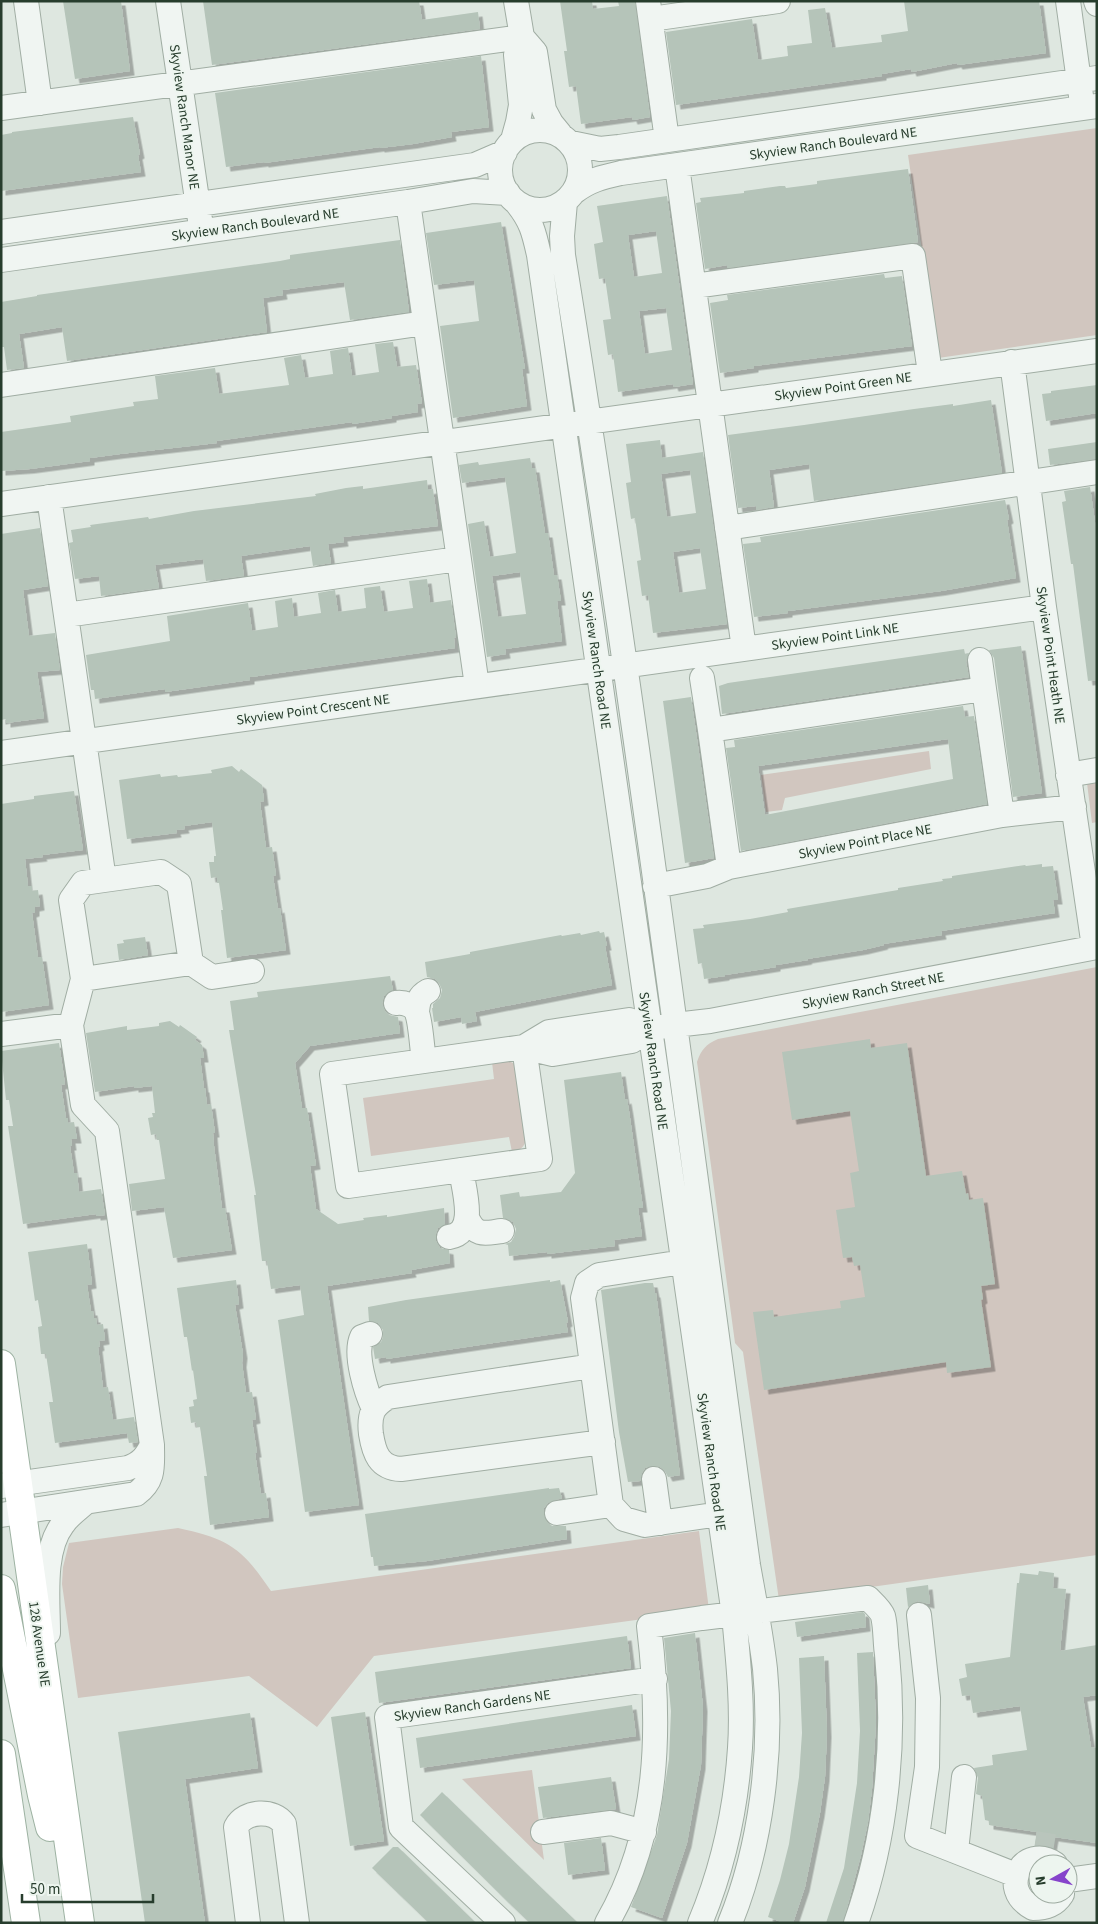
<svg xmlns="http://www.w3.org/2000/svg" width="1098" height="1924" viewBox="0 0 1098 1924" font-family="'Source Sans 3',sans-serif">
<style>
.green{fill:#d1c6bf}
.building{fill:#b5c4b9;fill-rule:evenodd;filter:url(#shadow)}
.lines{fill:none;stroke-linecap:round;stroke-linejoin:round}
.minor-tunnel{stroke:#b9c5bc;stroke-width:24;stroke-dasharray:24 12;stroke-linecap:butt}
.minor-casing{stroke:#a0ada3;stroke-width:26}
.major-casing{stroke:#9db2a2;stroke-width:30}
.minor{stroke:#f0f5f2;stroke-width:24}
.major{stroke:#fff;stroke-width:28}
.labels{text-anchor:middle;stroke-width:4;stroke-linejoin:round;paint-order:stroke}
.street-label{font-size:14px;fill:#273d2d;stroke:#edf5ef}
</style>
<defs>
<filter id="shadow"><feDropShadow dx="4.5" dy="4.5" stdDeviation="0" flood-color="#0004"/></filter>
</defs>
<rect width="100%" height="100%" fill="#dee7e0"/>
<path class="green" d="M1097,128V335L938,358L908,155Z
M929,751L931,769L785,798L782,810L766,812L761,775Z
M1097,781V822L1092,823L1087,783Z
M1097,967V1555L779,1600L743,1352L735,1343L697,1062C701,1050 706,1044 718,1039Z
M492,1062H511L515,1064L527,1136C525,1146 522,1150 512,1152L509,1137L371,1156L363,1098L494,1079Z
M178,1528C229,1539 242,1548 271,1591L699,1531L709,1610L374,1656L317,1727L249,1676L78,1698L62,1584L63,1567L69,1543Z
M532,1770L544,1860L462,1779Z"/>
<path class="building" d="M63,1H121L130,71L75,79Z
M203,1H419L422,20L478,12L480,29L212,65Z
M560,1H592L593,9L619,6L618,1H635L650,117L633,120L632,117L581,124L576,86L569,87L564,51H567Z
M904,1H1039L1046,53L958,65L957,63L912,72L911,69L882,74V76L676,105L666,32L752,19L758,59L760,60L788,56L787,46L812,43L808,10L825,8L832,48L882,42L881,35L908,31Z
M481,56L489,127L451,132L452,137L413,144L380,148V147L264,163V162L226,167L215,93Z
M133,117L140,154L138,155L141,172L1,191V135L12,133V132Z
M908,169L918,242L727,268V265L705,269L696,203L701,202L700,198L744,193V191L780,186H785L786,188L817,184V181Z
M667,196L693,384L674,387L673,384L618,392L613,354L608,355L603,320L611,319L605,278L599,279L594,244L603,242L597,206ZM656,231L662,273L634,277L628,235ZM666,308L672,350L645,354L639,311Z
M501,222L525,369H522L527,406L453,418L440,326L479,321L474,280L434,285L426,233Z
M400,240L409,312L350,320L344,282L282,290L283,295L263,298L267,332L67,361L62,327L19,334L24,368L7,370L4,347H1V302L37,296V295L280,261L290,259V255Z
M884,274L885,278L902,276L912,346L754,366V368L720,373L710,303L728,300L727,295Z
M393,342L397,367L416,365L422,403L417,404L418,412L392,416V418L352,424V422L216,441L217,443L120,454L90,458V461L30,469L1,471V432L71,422L70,416L134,406L133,402L158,399L155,376L215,368L219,394L289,385L284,358L301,355L305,378L333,374L330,351L348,348L352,376L379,372L375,344Z
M1097,385V413L1046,421L1042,394L1051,393V391Z
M991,400L1002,473L814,501L809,464L769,470L774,507L756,510V506L738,508L728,435L804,425L914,409L953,404V406Z
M660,440L662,458L703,452L727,624L653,633L648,595L642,596L637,561L641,560L635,518L631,519L626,483L631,482L626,444ZM690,470L696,513L667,517L661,474ZM700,548L706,589L679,593L673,552Z
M1097,442V459L1050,465L1048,449Z
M530,458L532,468H535L545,533H548L554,575H557L561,601H557L562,641L505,649L506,654L487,657L468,524L484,521L490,557L516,553L508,496L505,477L462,483L459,465L478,462L479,465ZM520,572L526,614L498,617L492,576Z
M427,480L428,490L433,489L438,526L343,537L344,542L328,544L331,563L313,566L310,546L241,556L244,576L206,581L203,559L155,565L159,588L101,596L99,576L75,579L69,543L73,542L71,530L91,527L90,525L148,517L149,519L194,511L316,496L315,494L346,488L363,486V489Z
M1090,487L1097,536V680L1088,681L1073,564H1071L1062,502L1066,501L1064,491Z
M1005,500L1009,519L1007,520L1016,578L941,591L788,611V613L754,617L743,544L761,542L760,537Z
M40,528L48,586L23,590L29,636L55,633L60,670L37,672L44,718L6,723V719L1,720V534Z
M427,579L430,603L451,600L456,637L454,638L455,648L258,676L250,677V680L165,692V689L95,699L94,690H91L86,655L170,641L167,616L248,603L252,631L278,627L275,601L292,598L294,617L321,613L318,593L335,590L338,612L366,608L364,588L380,586L384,612L413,608L409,581Z
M1021,646L1042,793L1013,797L994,658L989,650Z
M964,649L965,654L969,653L966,662L969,677L722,714L719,686L728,683Z
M691,697L714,858L685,863L663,701Z
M963,706L965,717L974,716L987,804L741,851L726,748L735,747L734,740ZM948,739L953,779L765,815L758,766Z
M232,766L239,772L241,769L262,785L264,801L260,802L266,848L272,847L276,875L273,876L278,909L280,908L286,950L227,958L221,910H223L219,883H217V877L211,878L209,862H214V856H216L212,822L184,826L185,829L176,830L177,833L127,839L119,780L160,774L161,777L177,775L178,777L212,773L211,770Z
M74,791L83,850L42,855L43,857L25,859L28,886H32V891L38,890L40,906L35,907V912L32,913L38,957H42L49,1005L1,1012V804L34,799V796Z
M1042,864V867L1053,866L1058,900H1053L1055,913L941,931L942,935L883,944L884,945L863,950L807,959L808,960L776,965V967L725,975V976L704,979L702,963L698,964L693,929L704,928L703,925L750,919L788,912L787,909L898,890V888L943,881L942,879L952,878V876L1025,865L1026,866Z
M599,931L600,933L604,932L607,946H605L612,985L475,1012L477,1021L462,1024L461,1017L434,1022L432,1008H433V1004L440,998L442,990L439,983L435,979L427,977L425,962L470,954V952L561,935L562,936L580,933L581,935Z
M145,937L148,955L119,960L117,944L124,943L123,940Z
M390,976L393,990L384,996L382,1004L385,1011L389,1015L398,1017L400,1033L310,1046L295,1063L302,1108H307L316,1165L310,1166L316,1209L338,1224L364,1220L363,1218L387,1215V1217L444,1208L445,1224L438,1228L436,1234V1241L440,1248L449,1250L450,1263L411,1270L412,1273L327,1286L359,1505L305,1512L278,1320L304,1315L300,1285L271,1289L267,1261H262L254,1195H256L229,1030H234L230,1001L258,997L257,992Z
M170,1021L179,1027L180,1025L197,1037L195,1040L202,1045L204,1058H200L204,1088H205L207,1105L211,1104L215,1133H213L214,1146L222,1208H225L232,1250L173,1258L164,1207L132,1211L129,1184L165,1179L159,1140H157L156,1134L151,1135L148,1118L153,1117L152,1113H155L152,1086L134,1088V1086L95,1092L86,1033L127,1026V1030L159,1026V1023Z
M870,1039L871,1048L907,1043L926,1176L962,1171L966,1194L968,1193L969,1200L983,1198L995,1284L981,1286L983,1299L981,1300L991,1367L947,1373L946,1362L764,1390L753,1312L773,1310L774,1317L802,1313L841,1308L840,1301L865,1297L860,1265L854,1266L852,1257L843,1258L836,1210L855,1207L850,1173L859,1171L850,1111L792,1120L782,1052Z
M59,1043L65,1084L61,1085L66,1118H68V1123L74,1122L77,1139H71L72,1146H70L74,1173H77L79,1192L101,1189L105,1215L96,1216V1214L23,1224L8,1126H13L9,1100H6L1,1051Z
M621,1072L625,1100L627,1099L629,1111L643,1208H638L642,1236L614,1240L615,1246L547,1254V1252L509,1256L508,1245L505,1244L511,1242L514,1237L516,1229L513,1222L503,1218L500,1195L519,1192L520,1197L561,1192L575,1173L564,1080Z
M87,1244L92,1284L87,1285L91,1311H93L94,1318H96L97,1325L103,1324L105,1340L99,1341L100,1346L98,1347L103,1388L108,1387L113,1420L134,1417L138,1442L129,1443L127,1433L55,1443L49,1402H53L46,1354H41L38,1327L42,1326L38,1300L35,1301L28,1252Z
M236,1280L239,1304L235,1305L243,1354L242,1363L246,1393L252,1392L256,1419L252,1420L257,1453H255L261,1494L266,1493L269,1517L210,1525L204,1476H207L200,1427H197L196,1422L191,1423L189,1407L194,1406L193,1400L197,1399L193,1370L192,1371L187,1337H184L177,1288Z
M550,1280V1282L560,1280L568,1322L566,1323L568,1332L386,1359V1357L375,1359L373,1347L381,1342L383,1337V1330L378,1323L369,1321L368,1307L406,1300Z
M645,1283H653L655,1293H656L680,1475L668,1477L665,1471L660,1467L652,1466L645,1468L642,1473L640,1481L628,1482L619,1432L601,1290Z
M549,1488V1489L559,1488L562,1498L548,1503L544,1508V1515L547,1522L552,1526H566L567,1539L427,1561L374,1566L373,1557H371L365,1514Z
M1039,1571L1054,1573L1053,1588L1066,1589L1060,1651L1097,1645V1695L1083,1697L1091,1747L1097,1748V1843L1054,1837L1052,1848L1035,1845L1037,1832L989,1825V1821L985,1820L982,1796L976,1794L978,1778L974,1768L993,1765L992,1755L1027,1750L1020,1706L973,1713L970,1695L962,1696L959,1679L967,1677L965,1664L1010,1657L1017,1583H1019L1020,1573L1038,1575Z
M928,1585L930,1604L917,1601L908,1607L906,1588Z
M863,1612L865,1614L866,1627L797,1637L795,1622Z
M695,1633L703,1707L701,1765L687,1843L662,1918L631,1907L657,1835L669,1759L671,1711L664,1638Z
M627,1636L631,1668L379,1703L375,1672Z
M873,1652L876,1722L872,1789L868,1822L861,1855L843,1923H826L844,1868L857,1783L860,1731L857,1653Z
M824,1656L827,1733L825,1777L820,1813L805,1887L793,1923H784L768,1917L780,1880L789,1844L799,1777L802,1733L799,1658Z
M632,1705L636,1736L420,1768L416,1738Z
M365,1712L384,1841L350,1846L331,1717Z
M250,1713L258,1768L185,1779L205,1923H145L118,1732Z
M611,1777L616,1809L543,1818L538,1787Z
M442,1792L476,1825L578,1923H530L508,1902L420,1815Z
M601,1838L605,1870L568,1875L564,1843Z
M393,1847H398L476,1923H429L372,1868Z"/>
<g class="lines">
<path class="minor-tunnel" d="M1035,1843L1054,1846"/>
<defs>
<path id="minor" d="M26,1L40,103
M168,1L200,220
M648,1L667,140
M1068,1L1081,96
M1096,1L1097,4
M651,19L778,1
M522,37L535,52L544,110L551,123L560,134
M1,108L522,37
M500 170a40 40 0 1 1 80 0a40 40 0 1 1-80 0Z
M513,140L518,122L521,105L516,55L522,37L516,1
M571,143L600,149L619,147L1097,78
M677,166L744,649
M574,192C589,180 603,177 621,173L1097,106
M408,202L477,686
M516,202C531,220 534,232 539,255L734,1615C738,1659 743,1704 740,1748C736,1808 723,1868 700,1923
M565,202L562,236L563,255C633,690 688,1128 748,1565C754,1599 761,1634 765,1669C773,1751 761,1847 730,1923
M1,232L475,165L505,152
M1,260L408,202L473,191L508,193
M694,286L913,256L930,373
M1012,362L1044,607L1094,947
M1,385L425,323
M1,504L1097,351
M727,528L1097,472
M66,615L458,559
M980,660L984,689
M702,678L710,730
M1,753L1044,607
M1068,775L1097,770
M729,867L710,730L984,689L1002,815
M104,880L161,872L179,884L191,963
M655,886L707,876L729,867L1002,815L1074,807
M83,979L191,963L212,977L252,971
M396,1003C404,1002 414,1005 417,1013C421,1024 422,1049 424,1061
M417,1012C418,1001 419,996 428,991
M649,1028L629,1020L549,1032L524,1047L553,1054L632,1041L649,1028L710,1021L1097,947
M1,1034L71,1025
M524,1047L540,1159L348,1186L332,1074Z
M468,1220C477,1237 485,1233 502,1231
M449,1237C478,1233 464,1191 461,1170
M683,1262L599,1275L587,1283L583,1298L611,1505L624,1519L645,1525L720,1514
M370,1334L362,1337C354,1354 366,1392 374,1409
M592,1366L388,1397C383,1400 376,1405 373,1411C370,1418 370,1426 371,1434C374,1453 379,1468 401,1469L603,1442
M654,1479L660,1523
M1,1486L128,1468C141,1463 146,1457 152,1445
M557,1513L611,1505
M1,1515L136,1494C155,1480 152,1466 152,1445L107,1131L83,1105L71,1025L83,979L71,900L83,883L104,880L49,497
M919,1615L928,1698L927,1767L917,1836L1016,1875
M48,1633C48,1600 42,1551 63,1524C69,1515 78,1509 86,1502
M543,1832L611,1823L644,1832
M956,1851L964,1777
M1055,1864C1025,1843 996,1888 1033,1908C1046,1908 1055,1905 1062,1894
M1068,1880L1097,1876
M248,1923L236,1827C245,1810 274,1809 284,1824L297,1923
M503,1923L401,1827L387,1717L655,1679
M607,1923C660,1831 661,1728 649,1626L702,1618L868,1598C873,1603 881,1610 883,1616C886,1628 885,1642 887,1654C896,1743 886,1839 856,1923"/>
<path id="major" d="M1,1364L80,1923
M1,1589L42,1795L50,1827
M1,1754L26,1923"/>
</defs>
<use href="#minor" class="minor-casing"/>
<use href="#major" class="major-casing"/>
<use href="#minor" class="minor"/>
<use href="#major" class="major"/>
</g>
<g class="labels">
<g class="street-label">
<text transform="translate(185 117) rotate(82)" y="5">Skyview Ranch Manor NE</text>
<text transform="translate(833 143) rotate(-8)" y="5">Skyview Ranch Boulevard NE</text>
<text transform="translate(255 224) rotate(-8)" y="5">Skyview Ranch Boulevard NE</text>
<text transform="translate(843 386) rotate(-8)" y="5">Skyview Point Green NE</text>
<text transform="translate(835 636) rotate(-8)" y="5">Skyview Point Link NE</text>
<text transform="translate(1051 655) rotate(82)" y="5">Skyview Point Heath NE</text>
<text transform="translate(597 660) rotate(82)" y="5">Skyview Ranch Road NE</text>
<text transform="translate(313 709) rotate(-8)" y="5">Skyview Point Crescent NE</text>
<text transform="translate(865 841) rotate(-11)" y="5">Skyview Point Place NE</text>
<text transform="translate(873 990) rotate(-11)" y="5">Skyview Ranch Street NE</text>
<text transform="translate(654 1061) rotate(82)" y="5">Skyview Ranch Road NE</text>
<text transform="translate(712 1462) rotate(82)" y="5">Skyview Ranch Road NE</text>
<text transform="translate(40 1644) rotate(82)" y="5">128 Avenue NE</text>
<text transform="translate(472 1705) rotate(-8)" y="5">Skyview Ranch Gardens NE</text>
</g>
</g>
<rect width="1098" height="1924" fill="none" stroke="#273d2d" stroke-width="5"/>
<g transform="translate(1053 1879) rotate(262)"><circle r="24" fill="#edf5ef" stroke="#9eaba1"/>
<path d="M0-4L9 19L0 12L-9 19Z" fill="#8644cb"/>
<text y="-8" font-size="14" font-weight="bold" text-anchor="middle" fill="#273d2d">N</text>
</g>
<path d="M22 1894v8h131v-8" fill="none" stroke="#273d2d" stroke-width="2.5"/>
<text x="30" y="1894" font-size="15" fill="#273d2d" stroke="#edf5ef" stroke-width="4" paint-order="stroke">50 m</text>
</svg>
